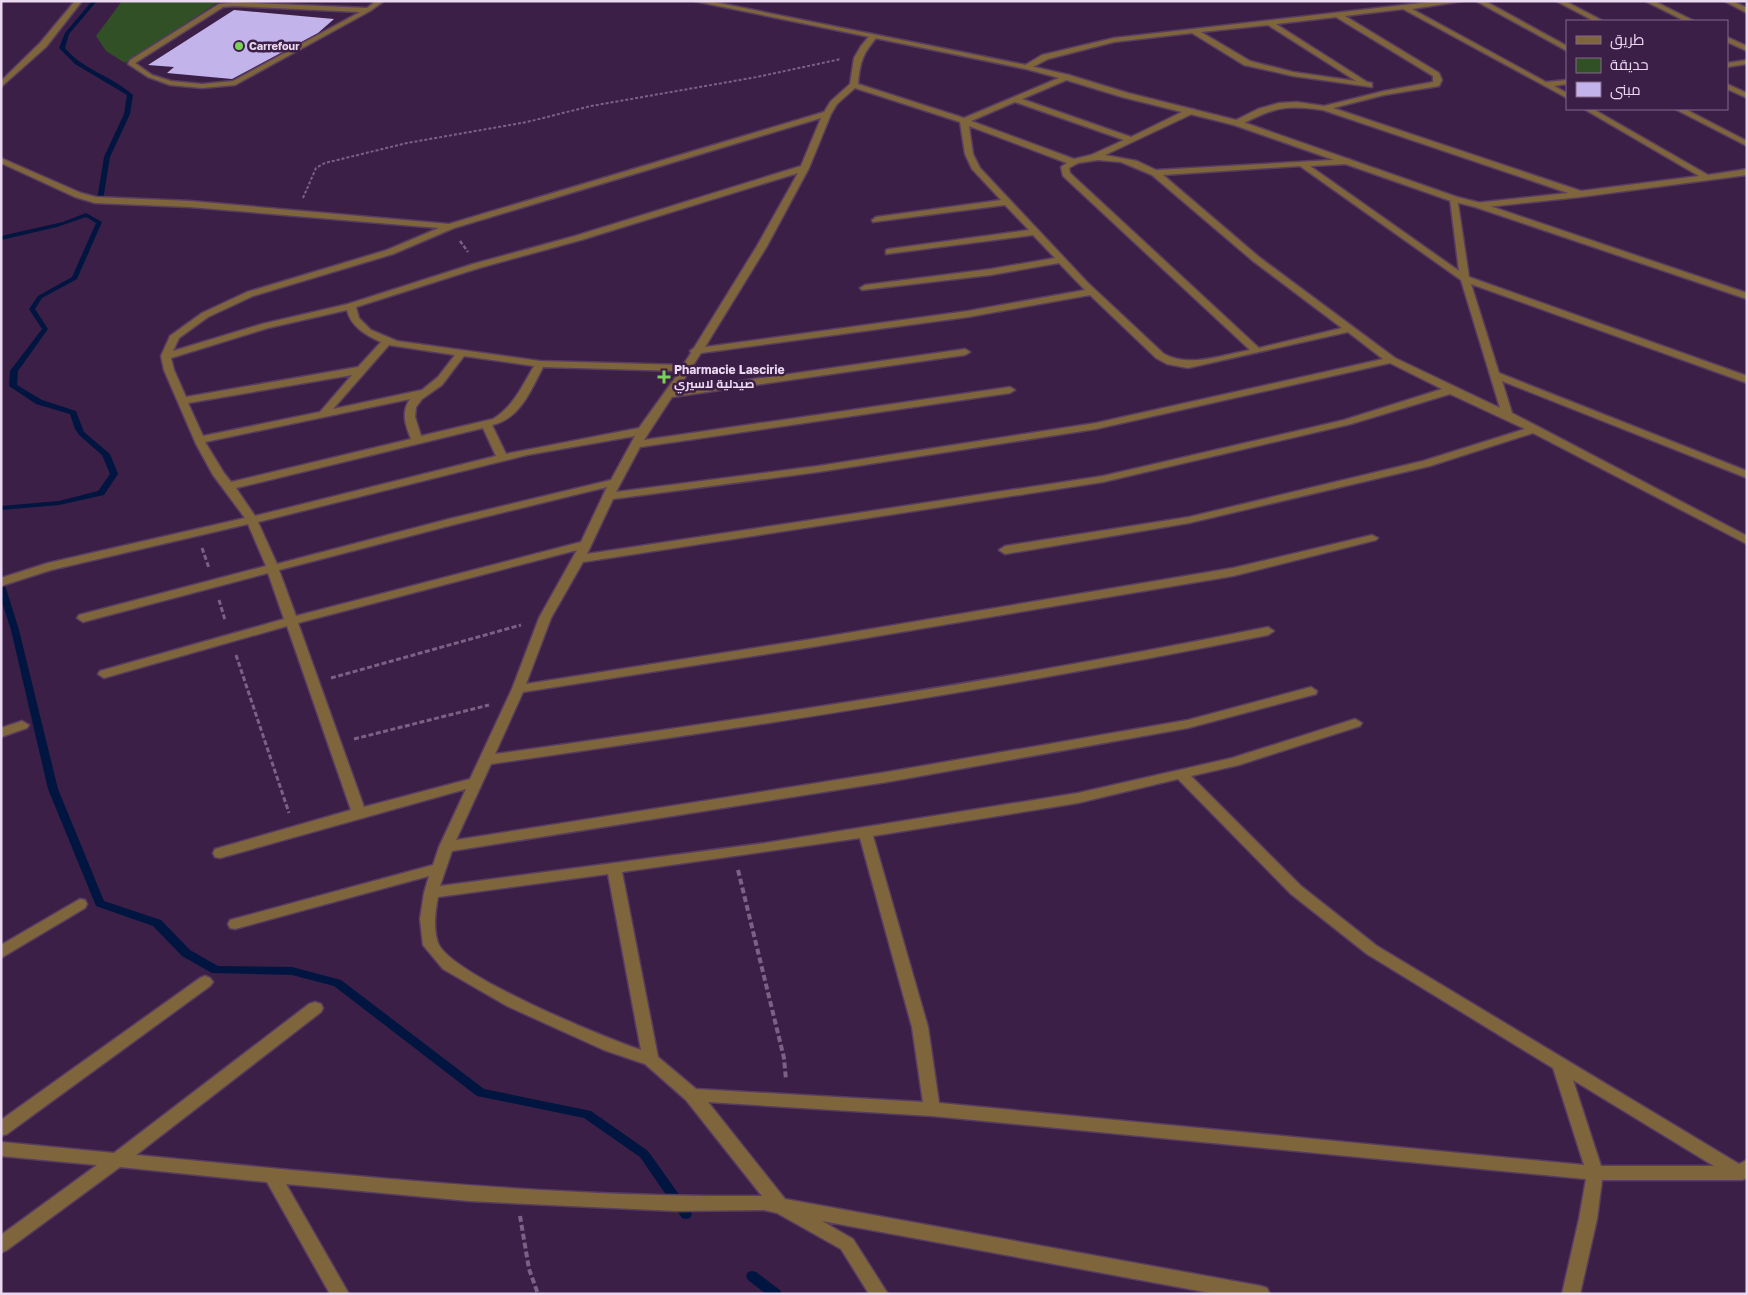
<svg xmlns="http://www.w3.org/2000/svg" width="1748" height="1295" viewBox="0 0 1748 1295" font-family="'Golos Text',Cairo,sans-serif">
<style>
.green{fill:#315025}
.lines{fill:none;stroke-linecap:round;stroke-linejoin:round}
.stream{fill:#001640;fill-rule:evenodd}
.building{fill:#c2b3ea}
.service-casing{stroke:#583d61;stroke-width:3}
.minor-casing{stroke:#583d61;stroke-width:3}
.tertiary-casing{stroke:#583d61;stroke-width:3}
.path-far3{stroke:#7b6284;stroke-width:2;stroke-dasharray:3 2;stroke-linecap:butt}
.path-far2{stroke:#7b6284;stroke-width:2.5;stroke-dasharray:4 2;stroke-linecap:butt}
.path-far1{stroke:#7b6284;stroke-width:3;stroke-dasharray:5 2.5;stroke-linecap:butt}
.path{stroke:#7b6284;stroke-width:4;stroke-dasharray:6 3;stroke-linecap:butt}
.service{fill:#7f653c;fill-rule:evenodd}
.minor{fill:#7f653c;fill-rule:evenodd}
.tertiary{fill:#7f653c;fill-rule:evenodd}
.poi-dot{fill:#7bd155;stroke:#3c1f46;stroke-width:2}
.labels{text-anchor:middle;stroke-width:5;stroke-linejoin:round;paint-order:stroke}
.far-poi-label{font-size:11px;font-weight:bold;fill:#ebd8f1;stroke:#3c1f46;text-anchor:start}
.poi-label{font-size:12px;font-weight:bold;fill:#ebd8f1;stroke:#3c1f46;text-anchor:start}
</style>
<rect width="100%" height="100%" fill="#3c1f46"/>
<path class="green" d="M122,1H220L125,63L106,51L96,36Z"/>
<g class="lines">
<path class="stream" d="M92,1H97L69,34L65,48C83,70 112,76 133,95L130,114L110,157L103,200L100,202L97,200L104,157L124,114L127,95L75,64L59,48L65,33Z
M86,213L102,222L77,279L42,298L35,309L48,329L18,371L17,385L42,400L76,411L84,432L110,454L118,474L104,495L59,505L1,510V506L59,501L98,491L110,474L102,455L79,435L75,429L70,414L36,404L9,386L10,371L42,329L29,309L38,296L72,277L96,223L86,217L57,227L1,240V236L63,222Z
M1,583L5,585L19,630L58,789L104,901L161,920L190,950L218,966L292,967L341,980L484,1089L591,1111L648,1151L690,1210L692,1214L690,1218L686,1219L682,1218L640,1157L584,1118L477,1096L334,986L292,975L212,973L182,956L153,926L96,906L48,789L11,630L1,599Z
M752,1271L756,1272L780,1290L782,1294H766L748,1280L746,1276L748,1272Z"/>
</g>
<path class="building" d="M234,10L334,19L318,33L232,79L167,73L174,67L148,65Z"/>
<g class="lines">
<defs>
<path id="service" d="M376,1H384L370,11L235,85L202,88L170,85L148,77L128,64L130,60L219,4L234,2L367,8ZM234,6L360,12L233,81L202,84L171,81L152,75L135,63L223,7Z"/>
<path id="minor" d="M1439,1H1463L1412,9L1546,82L1567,80V84L1554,86L1567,93V98L1403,9L1345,16L1439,73L1442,80L1439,86L1384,95L1333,108L1581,191L1699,176L1584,109H1593L1708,175L1747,169V175L1580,197L1478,208L1474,205L1475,203L1568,193L1323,110C1284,104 1274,108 1240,125H1234V121L1258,109L1279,103L1297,102L1324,106L1384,91L1433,82V76L1336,17L1276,24L1367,82L1372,83V87L1293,76L1244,65L1192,33L1114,42L1048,59L1029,69L1022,67L1042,55L1114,38ZM1268,25L1356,81L1293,72L1250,61L1201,32Z
M1476,1H1485L1567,46V51Z
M1556,1H1565L1603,21H1594Z
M1724,1H1733L1747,8V13Z
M871,34L878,36C863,53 860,61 858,84L964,118L1066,75H1069V79L1022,99L1131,137L1188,109H1194V113L1105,155L1137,161L1156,170L1350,159V163L1347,164L1310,166L1459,271L1450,199L1457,197L1469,277L1747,376V383L1471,284L1499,373L1747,471V478L1502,381L1512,413L1747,536V544L1533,433L1430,466L1189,523L1005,554L999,550L1005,546L1189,517L1423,461L1525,429L1450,394L1351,424L1103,482L583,562L551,618L526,684L812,639L1233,568L1372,535L1378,538L1376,540L1233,576L812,647L523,692L495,754C754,718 1012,679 1268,627L1274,631L1268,635C1010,687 751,727 491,764L456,840L887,772L1188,720L1311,687L1317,691L1316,694L1188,728L887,782L452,851L440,886L765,843L1078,793L1232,758L1355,719L1362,723L1360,726L1239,765L1191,776L1301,886L1377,946L1739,1164L1747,1160V1178L1742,1180H1602L1597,1219L1580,1294H1562L1579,1219L1586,1179L932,1116L708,1102L785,1199L1261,1286L1267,1288L1270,1294H1216L822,1221L853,1239L888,1294H869L841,1249L777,1213L764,1210L676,1211L469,1201L286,1184L349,1294H330L267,1182L120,1167L7,1250L1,1253V1235L97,1165L1,1156V1142L114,1153L309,1004L315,1002L321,1004L323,1008L321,1012L136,1155C345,1175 552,1198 762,1196L686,1100L645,1064L604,1050L507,1006L443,969L423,945L420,919L424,893L429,876L235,929L230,928L228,924L230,920L433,865L439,847L466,789L220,858L215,857L213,853L215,849L351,810L287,626L104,678L98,674L100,671L284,619L268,573L83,622L77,618L79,615L266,566L248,524L51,570L1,586V578L48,563L245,518L213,475L196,444L164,370L161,356L170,336L202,313L247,292L387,250L439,228L190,207L95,203L75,197L1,163V158L81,193L96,197L190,201L449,224L824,112L831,101L850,84L854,58L861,46ZM855,88L960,122L965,154L972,169L1001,200L876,217L872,220L873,222L1005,205L1029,230L889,249L886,250V254L1033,235L1055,258L991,269L865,285L860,288L862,290L991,275L1059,263L1085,290L968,311L705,347L767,246L809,168L831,114L837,104ZM1015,102L1124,140L1091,155L1074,159L971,121ZM821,118L801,166L575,236L473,264L348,304L262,324L173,351L179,338L208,317L253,296L393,254L454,228ZM969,126L1067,163L1061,167L1063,176L1250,350C1221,355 1190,368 1164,354L1088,283L980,168L973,154ZM1098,160L1121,162L1152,175L1253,261L1342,328L1259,348L1070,173L1069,168L1078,163ZM1300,166L1461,280L1500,408L1395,358L1259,257L1163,175ZM798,173L757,246L694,348L690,351L691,353L683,365L540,361L397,341L371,330L359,318L356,307L479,268L581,240ZM1090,295L1156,358L1167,364L1188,368L1348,332L1383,359L1096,423L818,466L616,492L640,447L1010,393L1015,390L1010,387L644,440L672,397L965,355L970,352L965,349L677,390L701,353L968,317ZM347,310C351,327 366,335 381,342L358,367L186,397L174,370L171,358L268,328ZM389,345L455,355L438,377L422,390L333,409ZM464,356L534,366C522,386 514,406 493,419L421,436L415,417L416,407L422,399L442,385ZM1390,363L1442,389L1344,420L1103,476L587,554L613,499L818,472L1096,429ZM543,367L680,371L639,428L506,454L492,425C520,419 531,390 543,367ZM352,375L320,412L203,436L188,403ZM410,399C401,412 405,424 411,439L231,482L224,473L205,442ZM483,428L496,456L255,516L236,488ZM635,436L611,480L449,519L277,564L258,522L527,455ZM607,487L581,542L296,616L279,570L456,524ZM577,550L539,618L512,689L470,779L364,807L298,623ZM1178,779L1291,894L1367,954L1553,1068L1584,1165L939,1103L928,1027L873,836L1078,803ZM860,838L912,1027L923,1102L696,1089L658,1057L622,872ZM608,874L641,1050C605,1038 451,975 438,943C433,928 435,912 438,897ZM1573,1080L1714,1166H1601Z
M1747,60V64L1727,67V63Z
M1727,84L1747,93V98L1727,89Z
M1675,109H1685L1747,141V146Z
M22,721L29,725L27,728L1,737V728Z
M80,899L85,900L87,904L85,908L1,958V945Z
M205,976L210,978L213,982L210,986L7,1134L1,1136V1120L200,978Z"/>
<path id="tertiary" d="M75,1H82L46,47L1,87V81L40,43Z
M694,1H709L1026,65L1069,75L1128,93L1240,121L1457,197L1481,203L1747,293V299L1475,207L1451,201L1234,125L1122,97L1063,79L1026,69Z
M1645,1H1654L1694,21H1685Z
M1727,37L1747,46V51L1727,42Z"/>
</defs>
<use href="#service" class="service-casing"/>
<use href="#minor" class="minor-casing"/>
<use href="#tertiary" class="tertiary-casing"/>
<path class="path-far3" d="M303,198L316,168L325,163L407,143L527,122L591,106L757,77L841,59"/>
<path class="path-far2" d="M460,241L468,252"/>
<path class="path-far1" d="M202,548L209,568
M219,600L225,620
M236,655L289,813
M331,678L521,625
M354,739L489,705"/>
<path class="path" d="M738,870L784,1058L786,1080
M520,1216L529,1269L538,1294"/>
<use href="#service" class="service"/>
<use href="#minor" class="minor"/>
<use href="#tertiary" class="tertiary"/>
</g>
<g class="poi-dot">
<circle cx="239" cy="46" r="5"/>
<path d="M661.5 369.5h5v5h5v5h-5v5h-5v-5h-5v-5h5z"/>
</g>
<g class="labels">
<g class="far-poi-label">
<text x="249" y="50">Carrefour</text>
</g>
<g class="poi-label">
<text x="674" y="374">Pharmacie Lascirie<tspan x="674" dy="14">صيدلية لاسيري</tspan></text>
</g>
</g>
<rect width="1748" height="1295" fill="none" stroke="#ebd8f1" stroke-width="5"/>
<rect x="1566" y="20" width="162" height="90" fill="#3c1f46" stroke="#82698a"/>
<rect x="1576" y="36" width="25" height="8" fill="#7f653c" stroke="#82698a"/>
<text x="1610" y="45" font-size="15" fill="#ebd8f1">طريق</text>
<rect x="1576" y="58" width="25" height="15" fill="#315025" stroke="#82698a"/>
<text x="1610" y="70" font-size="15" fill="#ebd8f1">حديقة</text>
<rect x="1576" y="82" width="25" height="15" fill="#c2b3ea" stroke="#82698a"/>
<text x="1610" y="95" font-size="15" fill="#ebd8f1">مبنى</text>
</svg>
